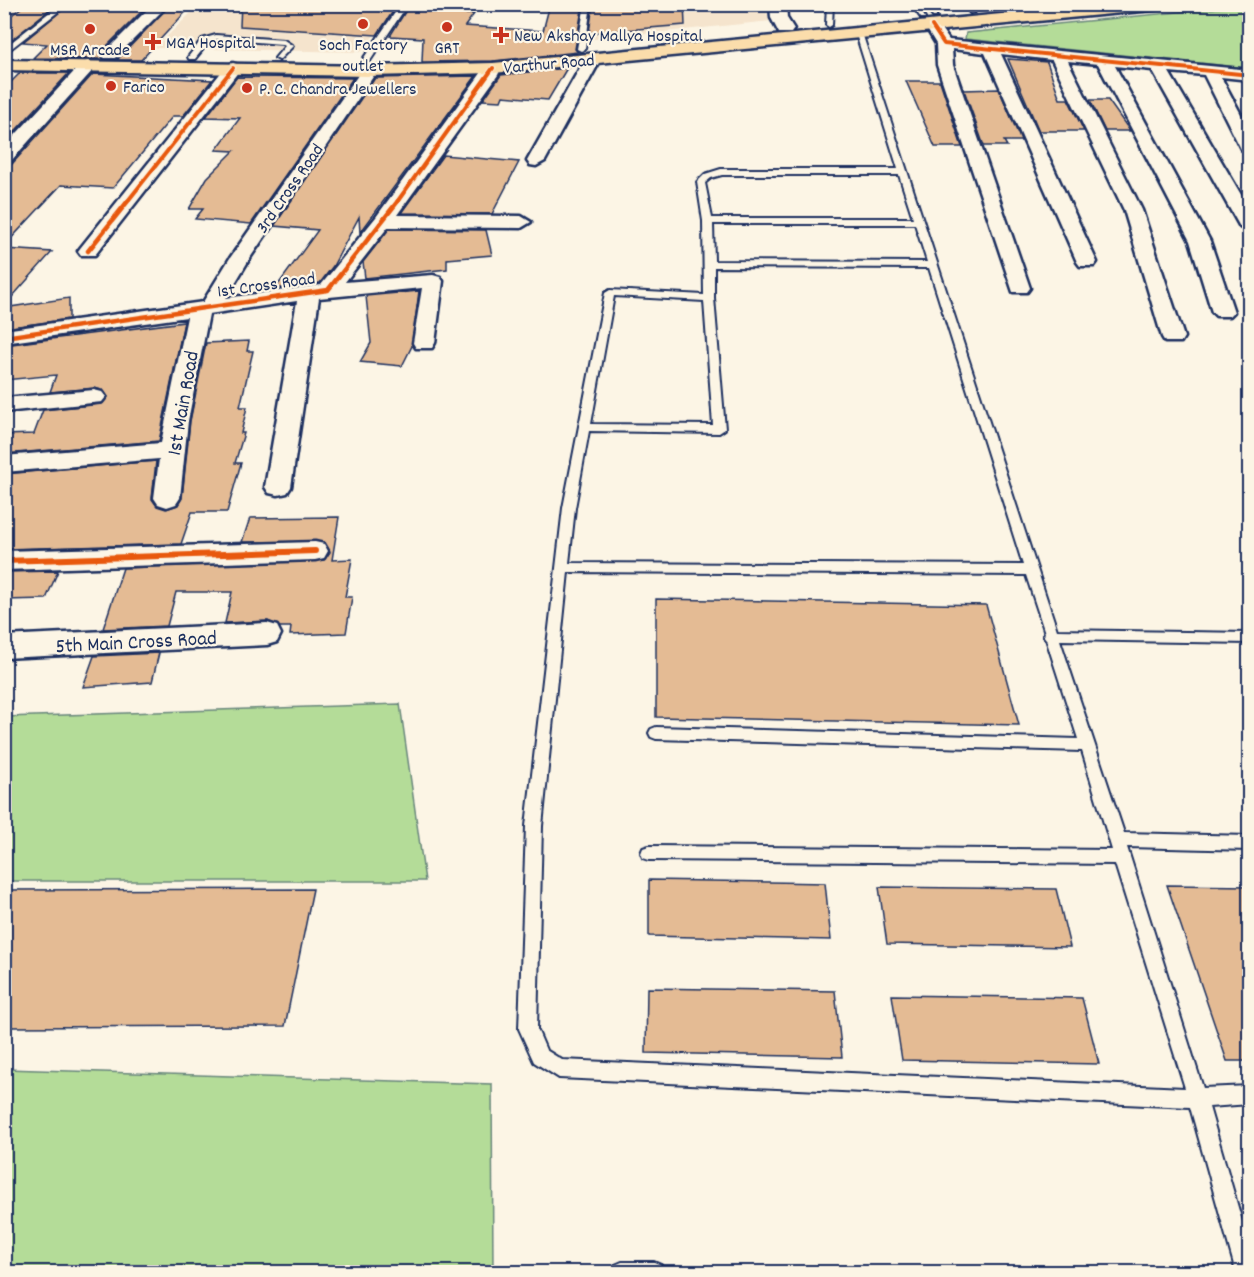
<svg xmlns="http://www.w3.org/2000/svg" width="1254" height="1277" viewBox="0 0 1254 1277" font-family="Dekko,sans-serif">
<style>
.built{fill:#f5e4cd}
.green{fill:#b4dc98;stroke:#68867b;stroke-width:1.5}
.building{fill:#e4bb94;stroke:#1b2f5e;stroke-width:1.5}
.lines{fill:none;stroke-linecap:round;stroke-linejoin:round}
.service-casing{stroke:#1b2f5e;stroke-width:4}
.minor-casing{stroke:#1b2f5e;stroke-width:5}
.tertiary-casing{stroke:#1b2f5e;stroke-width:5}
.primary-casing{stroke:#1b2f5e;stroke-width:5}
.service{fill:#fcf5e5;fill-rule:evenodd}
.minor{fill:#fcf5e5;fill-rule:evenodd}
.tertiary{fill:#fcf5e5;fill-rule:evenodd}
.primary{fill:#fbddab;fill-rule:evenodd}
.cycleway-far2-casing{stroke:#fcf5e5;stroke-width:6}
.cycleway-far1-casing{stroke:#fcf5e5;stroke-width:8}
.cycleway-casing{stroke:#fcf5e5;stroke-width:10}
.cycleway-far2{stroke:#e8590c;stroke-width:4}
.cycleway-far1{stroke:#e8590c;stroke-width:4.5}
.cycleway{stroke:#e8590c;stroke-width:6}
.poi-dot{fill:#c8321e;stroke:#fcf5e5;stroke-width:2}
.labels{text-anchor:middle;stroke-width:4.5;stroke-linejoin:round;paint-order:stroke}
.far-poi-label{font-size:18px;fill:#1b2f5e;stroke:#fcf5e5;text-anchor:start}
.far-street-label{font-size:18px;fill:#1b2f5e;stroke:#fcf5e5}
.street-label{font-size:21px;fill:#1b2f5e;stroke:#fcf5e5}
</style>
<rect width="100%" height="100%" fill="#fcf5e5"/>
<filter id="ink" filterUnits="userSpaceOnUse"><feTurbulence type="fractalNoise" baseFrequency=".0167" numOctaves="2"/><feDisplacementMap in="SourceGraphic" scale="12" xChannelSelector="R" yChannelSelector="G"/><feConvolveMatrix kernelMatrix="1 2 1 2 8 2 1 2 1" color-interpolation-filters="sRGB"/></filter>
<g filter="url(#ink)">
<path class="built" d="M344,4L395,8L361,52L155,48L199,5Z
M16,5H70L15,45H5L4,13Z
M656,5H763L771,21L585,40L587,14L653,13Z"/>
<path class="green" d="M1249,5V68L965,39L966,33Z
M400,704L425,881H5V717Z
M5,1069L492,1084L493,1272H5Z"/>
<path class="building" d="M26,4H56L9,42L4,41V21Z
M70,4H149L100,53L103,59L33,58L47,44L23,42Z
M171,4H193L141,60H117Z
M241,4H398L377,35L240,26Z
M410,4H474L467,14H474L465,26L543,31L550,4H583L575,49L578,52L493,61L422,62L423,38L390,36Z
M593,4H684L685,25L589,33Z
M1008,59L1047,62L1060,99H1068L1084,131H1039Z
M567,68L548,100L503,96L501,101L483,100L501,75Z
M20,73H69L4,143V89Z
M93,74L212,80L183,116H173L113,188L61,185L4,246V165L12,164Z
M476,76L360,233L359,217L333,266L320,283L275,289L318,230L274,226L375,78Z
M237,77L353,78L251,224L195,219L203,209H189L207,178L234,151L216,150L240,118L206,117Z
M906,81H940L962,147H935Z
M999,89L1021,141H1004L1007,146H984L964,90Z
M1090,100H1108L1130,131H1105Z
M443,155L519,162L492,214L401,213Z
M389,229L486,230L492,255L447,259V269L365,278L363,262Z
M4,249L52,252L4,306Z
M419,291L412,346L402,366L360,362L371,343L366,296Z
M69,298V319L4,328V308Z
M184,322L159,441L4,454V435L34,434L43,410L102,404L108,397L104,391L95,388L50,392L56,375L4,380V345Z
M249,341L247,351H253L240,407H247L241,433H244L235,463H241L227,512H192L181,544L4,549V474L156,461L152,499L157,506L166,509L178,505L182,498L190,421L206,343Z
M339,517L332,560L352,559L345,597H352L346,633L290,635L291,627H280L268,621L225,623L232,592H176L167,626L103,629L123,568L324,560L330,552L324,542H242L250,518Z
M58,571L46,599L4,600V572Z
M656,599L986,605L1019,725L656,717Z
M159,653L152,682L83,687L94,656Z
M649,880L825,883L831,940L649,936Z
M1167,885L1250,886V1061H1227Z
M879,887L1056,889L1070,947L887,944Z
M313,889L285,1026L4,1027V890Z
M647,988L835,991L842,1057L646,1053Z
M892,995L1082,998L1099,1064L902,1060Z"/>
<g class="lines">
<defs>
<path id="service" d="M60,4H68L4,54V48Z
M401,4H408L370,61H364L363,59Z
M585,4H591L585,49L581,51L577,49Z
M827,4H833L832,25L829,27L826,25Z
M911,4H918L925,18H921Z
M923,4H930L937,17H933Z
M963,4H970L975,12L970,13Z
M855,31L862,33L1057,630L1250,633V643L1060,640L1124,833L1250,836V850L1127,847L1203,1088L1250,1086V1104L1209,1107L1250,1249V1272H1236L1190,1107L559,1078L534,1062L519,1029L526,826L563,508L605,293L610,290L704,295L703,221L697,182L705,174L721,169H898ZM722,175H899L913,218H712L705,183L711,178ZM713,224H915L927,262L714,261ZM714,267L929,268L1023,565L569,563L575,508L589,431L719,433L725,429L714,298ZM614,296L704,301L713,425L591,424ZM568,572L1026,575L1045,633L1043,635L1046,639L1078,739L656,727L651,729L649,733L651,737L656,739L1082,751L1112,850L649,846L643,848L641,853L643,858L649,860L1115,864L1185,1088L562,1060L546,1050L537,1029L542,826Z
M216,35L284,40L293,46L279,60L275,58L285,46L282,44L217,39L208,43L195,59H189L188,57L202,39Z
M622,1262H654L661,1265L664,1272H612L615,1265Z"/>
<path id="minor" d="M153,4H169L115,58H105L102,55Z
M932,22L937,23L949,40L1250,70V80L1221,77L1250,131V154L1241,149L1204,75L1169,72L1250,210V233L1240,227L1152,70L1115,66L1210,241L1234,312L1230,316H1216L1212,312L1190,241L1098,64L1068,61L1142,210L1184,337L1181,342H1165L1162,337L1124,210L1052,60L1001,54L1097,262L1094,266H1080L1077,262L985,53L952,49L953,65L1030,288L1027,292H1013L937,65L936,44L925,26Z
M593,54L601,59L545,161L536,166L530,165L527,161L585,59Z
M88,61L96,66L94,69L10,162L4,163V147L82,63Z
M233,63L239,65L241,68L239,71L95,255H81L78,251L81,247L227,65Z
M493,63L501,68L498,75L397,215L521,216L531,222L521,228L388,227L345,282L433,275L440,277L443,281L435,343L432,348H416L413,343L422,288L319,298L291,487L287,493L278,495L269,493L265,487L297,301L209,314L188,421L180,498L176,504L167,507L158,504L154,498L159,459L4,472V456L161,443L187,317L4,343V330L203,302L230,258L363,68L369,66L377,71L250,258L226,298L321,285L376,217L487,65Z
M94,390L102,392L106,397L102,402L4,412V398Z
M315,542L324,544L328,551L324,558L315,560L4,570V551Z
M267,623L277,626L281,634L277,642L267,645L4,658V636Z"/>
<path id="tertiary" d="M770,4H786L787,18L794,29L791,33H779L771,18Z"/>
<path id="primary" d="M1105,4H1171L1163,9L493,73L369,76L4,70V60L369,66L493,63Z"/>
</defs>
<use href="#service" class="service-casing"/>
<use href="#minor" class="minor-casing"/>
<use href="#tertiary" class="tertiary-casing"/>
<use href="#primary" class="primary-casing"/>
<use href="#service" class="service"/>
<use href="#minor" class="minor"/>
<use href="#tertiary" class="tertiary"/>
<use href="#primary" class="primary"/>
<defs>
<path id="cycleway-far2" d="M932,26L944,44L1250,75
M127,202L233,68
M397,202L493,68"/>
<path id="cycleway-far1" d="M88,251L128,201
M4,337L328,290L398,201"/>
<path id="cycleway" d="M4,561L315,551"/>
</defs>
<use href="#cycleway-far2" class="cycleway-far2-casing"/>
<use href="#cycleway-far1" class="cycleway-far1-casing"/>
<use href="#cycleway" class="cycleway-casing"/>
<use href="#cycleway-far2" class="cycleway-far2"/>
<use href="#cycleway-far1" class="cycleway-far1"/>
<use href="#cycleway" class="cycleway"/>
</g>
</g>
<g class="poi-dot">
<circle cx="363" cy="24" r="6"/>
<circle cx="447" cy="27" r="6"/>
<circle cx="90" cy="29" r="6"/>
<path d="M498 26h6v6h6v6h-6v6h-6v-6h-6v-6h6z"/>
<path d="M150 33h6v6h6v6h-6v6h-6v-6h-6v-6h6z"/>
<circle cx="111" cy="86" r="6"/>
<circle cx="247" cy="88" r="6"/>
</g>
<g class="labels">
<g class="far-poi-label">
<text x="514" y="41">New Akshay Mallya Hospital</text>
<text x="166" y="48">MGA Hospital</text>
<text x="363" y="50" text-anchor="middle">Soch Factory<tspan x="363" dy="21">outlet</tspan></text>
<text x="447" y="53" text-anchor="middle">GRT</text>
<text x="90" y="55" text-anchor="middle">MSR Arcade</text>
<text x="123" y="92">Farico</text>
<text x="259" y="94">P. C. Chandra Jewellers</text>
</g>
<g class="far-street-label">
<text transform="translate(549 63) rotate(-5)" y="6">Varthur Road</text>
<text transform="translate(289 188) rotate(-55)" y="6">3rd Cross Road</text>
<text transform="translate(266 284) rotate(-8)" y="6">1st Cross Road</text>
</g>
<g class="street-label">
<text transform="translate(182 403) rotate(-80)" y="7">1st Main Road</text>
<text transform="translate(136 641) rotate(-3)" y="7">5th Main Cross Road</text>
</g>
</g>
<rect width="1254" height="1277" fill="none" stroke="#fcf5e5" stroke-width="24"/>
<rect x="12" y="12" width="1230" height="1253" fill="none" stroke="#1b2f5e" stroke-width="2" filter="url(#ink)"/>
</svg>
